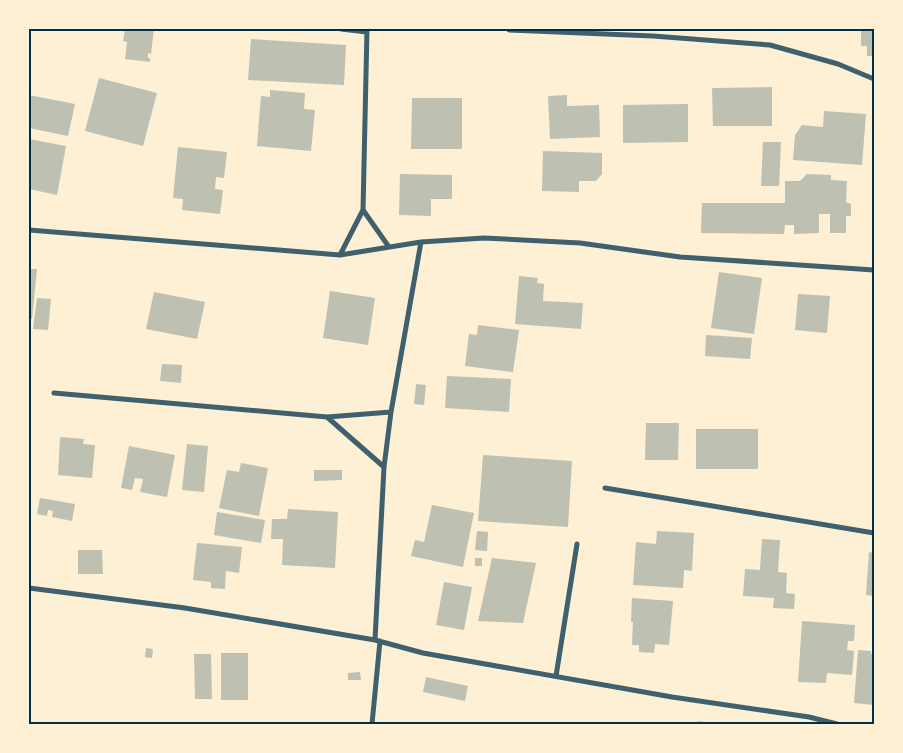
<svg xmlns="http://www.w3.org/2000/svg" width="903" height="753" viewBox="0 0 903 753" font-family="Helvetica,sans-serif">
<style>
.building{fill:#bec0b2}
.lines{fill:none;stroke-linecap:round;stroke-linejoin:round}
.minor{stroke:#3f606c;stroke-width:5}
.neatline{fill:none;stroke:#003049;stroke-width:2}
</style>
<rect width="100%" height="100%" fill="#fdf0d5"/>
<path class="building" d="M125,29H154L151,54L148,53V58H150V62L125,59L127,42L123,41Z
M861,29H874V56H867V46H861Z
M251,39L346,45L344,85L248,80Z
M99,78L157,93L143,146L85,131Z
M772,87V126H713L712,88Z
M270,90L305,93L304,109L315,110L311,151L257,146L261,96L270,97Z
M29,95L75,104L68,136L29,128Z
M567,95V106L599,105L600,137L550,139L548,96Z
M412,98H462V149H411Z
M688,104V142L623,143V105Z
M824,111L866,114L862,165L793,160L795,135L802,125L823,127Z
M29,139L66,146L57,195L29,189Z
M763,142H781L779,186H761Z
M178,147L227,152L224,178L216,177L215,189L223,190L220,214L182,210L183,199L173,198Z
M543,151L602,153V174L596,181H579V192L542,191Z
M400,174L452,175V199H431V216L399,215Z
M807,174L831,175V180L847,181L846,202L851,204V216H846V233H830V214H819V233L794,234V225H785L784,234L701,233L702,203H785V181H800Z
M29,269H37L32,319H29Z
M719,272L762,278L754,334L711,328Z
M519,276L538,278L537,283L544,284L543,301L583,303L581,329L515,324Z
M330,291L375,298L368,345L323,338Z
M154,292L205,302L197,339L146,329Z
M798,294L830,296L827,333L795,330Z
M37,298L51,299L48,330L33,329Z
M478,325L519,330L513,372L465,366L469,334L477,335Z
M706,335L752,338L750,359L705,356Z
M162,364L182,365L181,383L160,381Z
M447,376L511,379L509,412L445,408Z
M416,384L426,385L424,405L414,404Z
M646,423H679L678,460H645Z
M696,429H758V469H696Z
M60,437L84,439L83,444L95,445L92,478L58,475Z
M187,444L208,446L204,492L182,490Z
M129,446L175,455L167,497L140,492L143,479L135,478L132,490L121,488Z
M483,455L572,461L568,527L478,521Z
M241,463L268,468L259,516L219,508L227,470L239,472Z
M873,467H874V485L872,484Z
M314,470H342V480L314,481Z
M40,498L75,504L72,521L52,517L53,511L48,510L47,516L37,514Z
M432,505L474,513L463,567L411,556L415,540L424,542Z
M288,509L338,512L335,568L282,565L283,539H271L272,519H287Z
M217,512L265,520L261,543L214,535Z
M477,531L488,532L487,551L475,550Z
M657,531L694,533L692,571L684,570L683,588L633,585L636,542L656,544Z
M762,539L780,540L778,572L787,573L786,593L795,594L794,609L773,608L774,598L743,596L745,569L760,570Z
M197,543L242,547L239,573L226,571L225,589L211,588V582L193,580Z
M78,550H102L103,574H78Z
M869,552L874,553V596L866,595Z
M475,558H482V566H475Z
M492,558L536,563L523,623L478,621Z
M444,582L472,587L464,630L436,625Z
M632,598L673,601L669,645L655,644L654,653L639,652V645H632L633,622H631Z
M802,621L855,625L854,641H848L847,650L854,651L852,675L827,673L826,683L798,682Z
M146,648L153,649L152,658L145,657Z
M858,650L871,651V654H874V705L854,703Z
M221,653H248V700H221Z
M194,654H211L212,699H195Z
M360,672L361,680H348V673Z
M426,677L468,686L465,701L423,692Z
M698,721L712,723V724H698Z"/>
<g class="lines">
<path class="minor" d="M341,29L367,32
M509,30L653,36L770,45L838,64L874,79
M363,210L389,247
M29,230L340,255L421,242L484,238L580,243L680,257L874,270
M340,255L363,210L367,29
M54,393L327,417L391,412
M327,417L384,467
M605,488L874,533
M29,588L185,608L375,640L423,653L672,697L809,717L837,724
M375,640L384,467L391,412L421,242
M556,676L577,544
M372,724L380,641"/>
</g>
<rect width="903" height="753" fill="none" stroke="#fdf0d5" stroke-width="60"/>
<rect x="30" y="30" width="843" height="693" class="neatline"/>
</svg>
